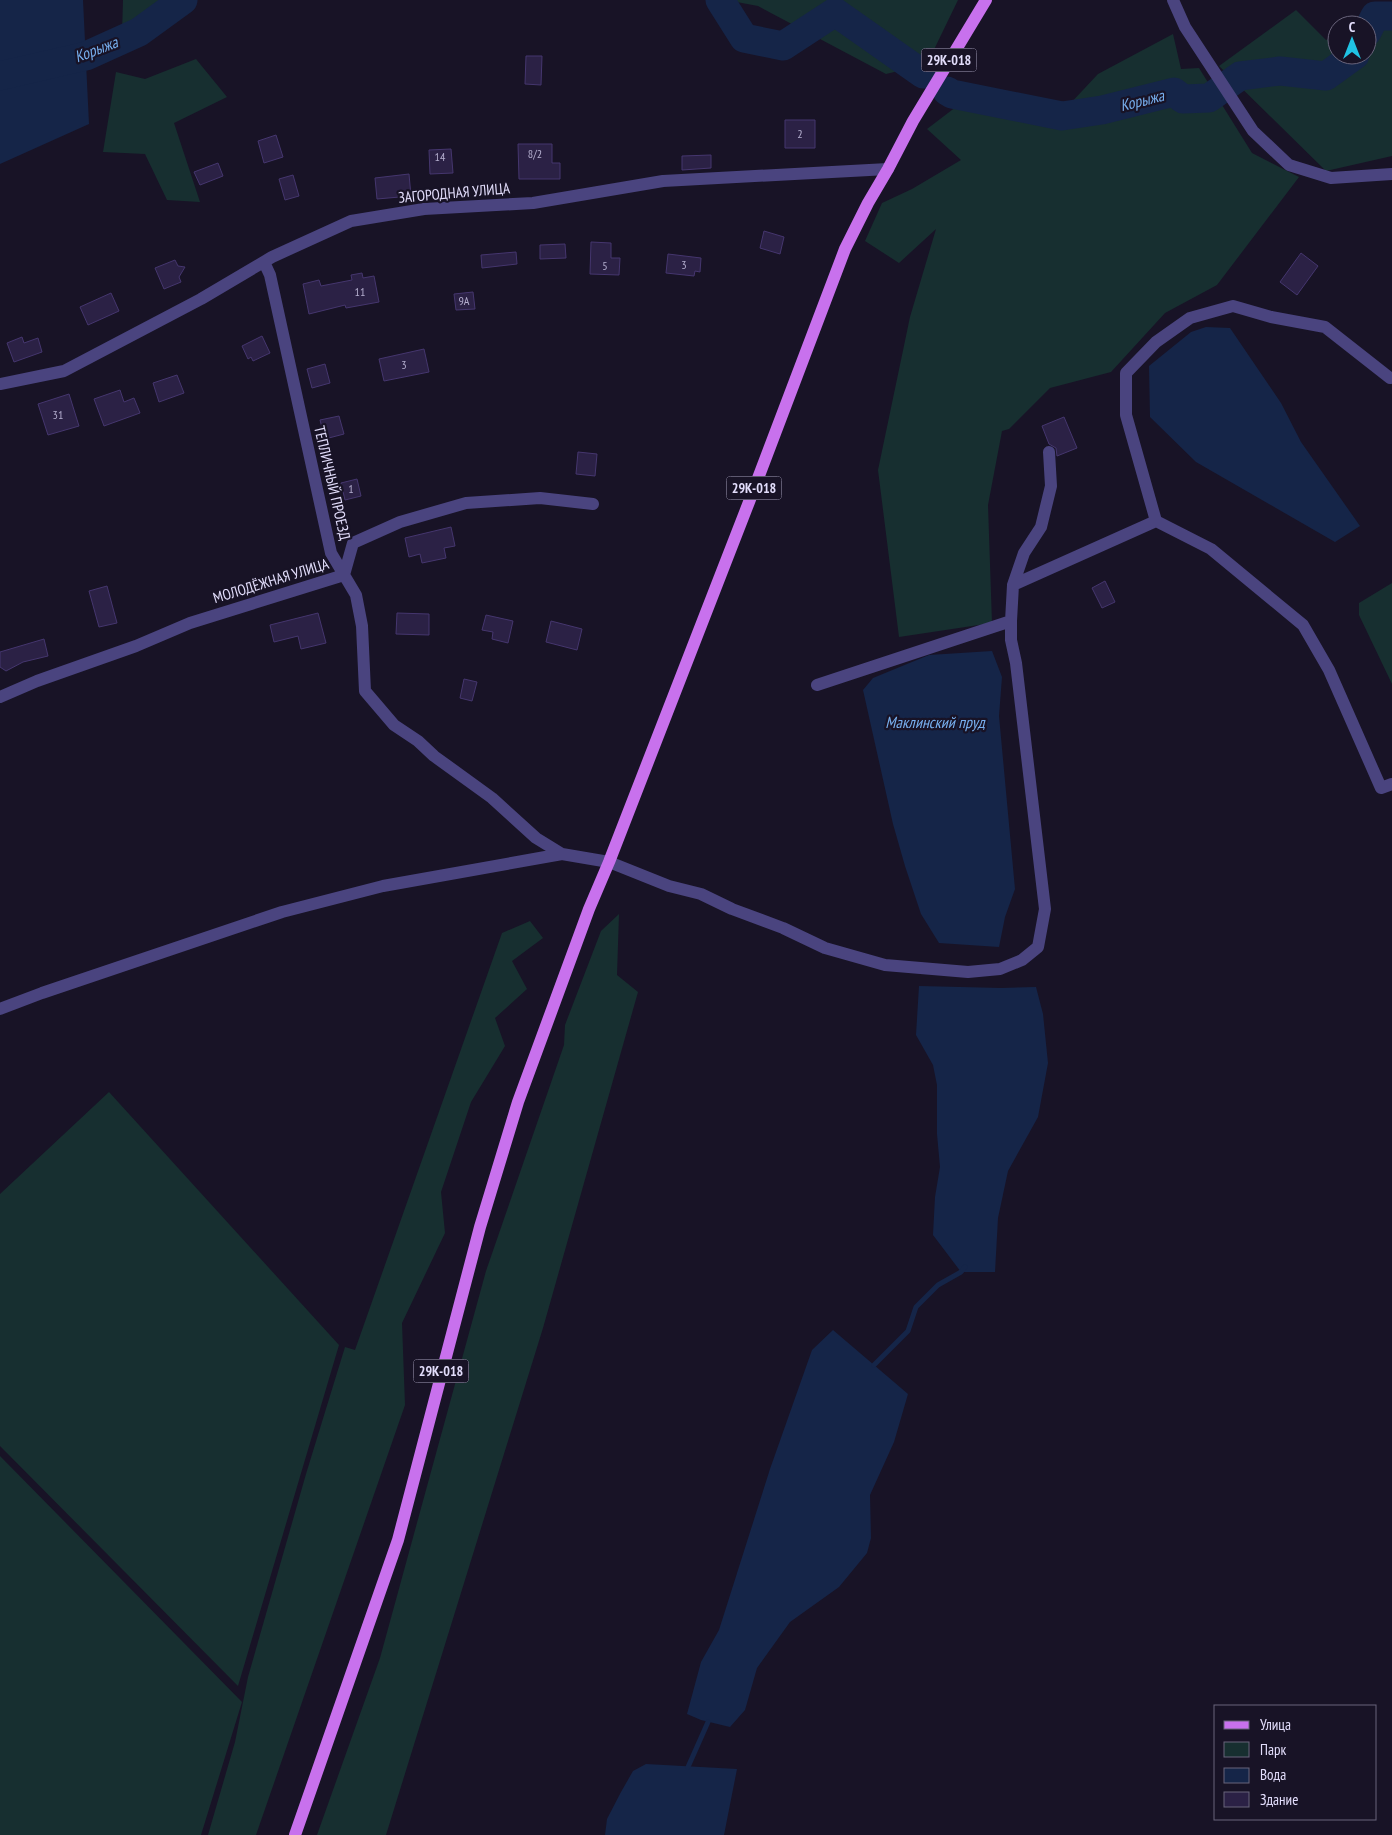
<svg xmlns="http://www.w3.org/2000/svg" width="1392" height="1835" viewBox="0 0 1392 1835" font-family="'PT Sans Narrow',sans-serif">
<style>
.green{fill:#172f30}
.water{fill:#152548}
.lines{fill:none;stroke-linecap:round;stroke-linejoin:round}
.stream{stroke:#152548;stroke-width:5}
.river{stroke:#152548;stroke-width:29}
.building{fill:#2b2145;stroke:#45366e}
.minor{stroke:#4a447f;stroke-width:12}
.major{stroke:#c871ed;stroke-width:12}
.labels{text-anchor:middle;stroke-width:4.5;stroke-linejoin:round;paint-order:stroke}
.number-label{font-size:12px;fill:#b4aece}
.shield{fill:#181326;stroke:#a5a0bb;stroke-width:1}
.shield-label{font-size:14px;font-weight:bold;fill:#e2ddfb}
.street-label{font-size:15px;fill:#e2ddfb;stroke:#181326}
.water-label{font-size:16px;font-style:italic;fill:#77afee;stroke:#181326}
</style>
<rect width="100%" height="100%" fill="#181326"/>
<path class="green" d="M123,0H166L151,25L122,34Z
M726,0H958L927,64L886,74L758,6Z
M1296,10L1326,40L1337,36V55H1367V25H1364L1392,13V156L1326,171L1219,66Z
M1173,34L1181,69L1199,68L1252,153L1299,177L1217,285L1165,313L1111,372L1050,388L1009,429L1002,431L988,505L992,623L899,637L878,470L910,317L936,229L899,263L865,241L882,203L912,189L961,160L927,129L969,97L1068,106L1098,74Z
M196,59L227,97L174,123L200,202L167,200L145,154L103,152L116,72L145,79Z
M1392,583V684L1359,615V603Z
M619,914L617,975L638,992L543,1328L386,1835H317L380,1658L486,1271L564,1045L565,1025L601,931Z
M530,921L543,938L512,961L527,989L495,1018L505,1046L471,1102L441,1192L445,1233L402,1323L405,1405L256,1835H208L235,1742L248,1677L306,1474L345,1347L355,1350L502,933Z
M109,1092L339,1345L238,1686L0,1446V1194Z
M0,1456L242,1702L201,1835H0Z"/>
<path class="water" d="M0,0H83L89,124L0,164Z
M1206,327L1230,328L1281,403L1301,442L1360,526L1335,542L1196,462L1150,417L1149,366L1191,332Z
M992,651L1002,677L999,716L1015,889L1005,917L999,947L939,943L921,914L905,866L893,824L863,690L873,678L929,655Z
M919,986L1001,988L1036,987L1043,1014L1048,1063L1038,1117L1008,1171L998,1218L995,1272H961L933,1235L935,1197L940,1167L937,1134V1085L933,1065L916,1035Z
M833,1330L908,1394L894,1442L870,1495L871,1538L867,1553L839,1587L790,1622L757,1668L745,1710L730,1727L701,1720L687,1714L701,1662L719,1630L770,1469L812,1350Z
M646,1764L737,1769L724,1835H605L607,1819L621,1792L633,1771Z"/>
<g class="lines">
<path class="stream" d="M874,1365L908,1331L916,1307L938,1285L961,1272L965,1267
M688,1767L708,1722"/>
<path class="river" d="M720,0L744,38L783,46L835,12L923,74
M1367,32L1375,16H1392
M0,76L86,56L139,32L183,0
M947,91L952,94L1062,116L1102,110L1174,92L1183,99L1209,98L1240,76L1280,71L1326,76L1355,55"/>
</g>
<path class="building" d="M526,56H542L541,85L525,84Z
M785,120H815V148H785Z
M276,135L283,157L264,163L258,141Z
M518,144H552V163H560V179H519Z
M451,149L453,173L430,174L429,150Z
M711,155V168L682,170V156Z
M218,163L223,176L200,185L194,172Z
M409,174L411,196L377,199L375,178Z
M293,175L299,196L285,200L279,179Z
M764,231L784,237L780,254L760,248Z
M591,242L611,243V258H620L619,275L590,274Z
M565,244L566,258L540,259V245Z
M516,252L517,264L482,268L481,255Z
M1301,253L1318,266L1297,295L1280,282Z
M668,254L701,258L700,272L695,271L694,276L666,273Z
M175,260L178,266L185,267L179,277L181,282L164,289L155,268Z
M362,273L363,278L374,276L379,302L346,308L345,305L309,314L303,284L319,280L321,286L352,280L351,275Z
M473,292L475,309L456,310L454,294Z
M111,293L119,311L88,325L80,307Z
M262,336L270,353L253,361L251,357L248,359L242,346Z
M22,337L24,343L38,338L42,352L14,362L7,343Z
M424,349L429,372L384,381L379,359Z
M325,364L330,383L312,388L307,369Z
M177,375L184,393L159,402L153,383Z
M120,390L124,402L134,398L140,413L104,426L94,399Z
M69,394L79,426L48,435L38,404Z
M339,416L344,434L325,439L320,420Z
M1064,417L1077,448L1057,456L1056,448L1049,444L1042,426Z
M578,452L597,454L595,476L576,474Z
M357,479L361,496L345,500L341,483Z
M451,527L455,546L444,548L446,558L422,563L420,554L409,557L405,538Z
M1105,581L1115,602L1102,608L1092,588Z
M107,586L117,623L99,627L89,591Z
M318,613L326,643L301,649L298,636L274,642L270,625Z
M397,613L429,614V635L396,634Z
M486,615L513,621L508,643L492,639L493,632L482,630Z
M551,621L582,629L577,650L546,642Z
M44,639L48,656L23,662L6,671L0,667V652Z
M464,679L477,682L472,701L460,698Z"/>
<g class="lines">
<path class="minor" d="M1173,0L1185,27L1253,131L1289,165L1331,178L1392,174
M264,262L270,275L331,553L356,595L362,626L365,691L394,725L418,741L434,756L492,798L536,838L562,854
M0,384L64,371L201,299L272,257L351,221L424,209L533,203L663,181L888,169
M1156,521L1211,549L1303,625L1329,670L1381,788L1392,784
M1013,585L1156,521L1126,415V373L1156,342L1190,318L1233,306L1271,317L1325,327L1390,378
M1011,621L1013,585L1024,553L1041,527L1051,486L1049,452
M0,697L37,681L136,646L190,623L344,575L353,543L400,522L466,503L540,498L593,504
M0,1009L42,993L282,912L383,886L562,854L609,862L669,886L701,894L732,909L783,928L825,948L885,965L968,972L1000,969L1022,960L1038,947L1045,909L1016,663L1011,640V621L817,685"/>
<path class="major" d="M295,1835L398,1540L480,1227L518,1102L589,909L609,862L749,502L845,249L868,203L888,169L913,121L986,0"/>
</g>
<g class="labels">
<g class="number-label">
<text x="800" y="138">2</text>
<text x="535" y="158">8/2</text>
<text x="440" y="161">14</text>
<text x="684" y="269">3</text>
<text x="605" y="270">5</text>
<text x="360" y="296">11</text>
<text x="464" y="305">9А</text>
<text x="404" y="369">3</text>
<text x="58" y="419">31</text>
<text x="351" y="493">1</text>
</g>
<g class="shield">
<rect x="921.5" y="48.5" width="55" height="23" rx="4"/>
<rect x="726.5" y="476.5" width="55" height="23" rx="4"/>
<rect x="413.5" y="1359.5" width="55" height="23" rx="4"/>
</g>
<g class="shield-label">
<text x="949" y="65">29К-018</text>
<text x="754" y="493">29К-018</text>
<text x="441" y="1376">29К-018</text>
</g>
<g class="street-label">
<text transform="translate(454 193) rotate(-5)" y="5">ЗАГОРОДНАЯ УЛИЦА</text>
<text transform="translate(332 483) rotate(77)" y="5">ТЕПЛИЧНЫЙ ПРОЕЗД</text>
<text transform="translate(271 581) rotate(-17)" y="5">МОЛОДЁЖНАЯ УЛИЦА</text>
</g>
<g class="water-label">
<text transform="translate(96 49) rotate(-21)" y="6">Корыжа</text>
<text transform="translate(1142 100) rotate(-14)" y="6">Корыжа</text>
<text x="935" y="728">Маклинский пруд</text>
</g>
</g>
<rect x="1214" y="1705" width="162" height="115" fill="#181326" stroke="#69647b"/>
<rect x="1224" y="1721" width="25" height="8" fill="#c871ed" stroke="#69647b"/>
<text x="1260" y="1730" font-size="15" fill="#e2ddfb">Улица</text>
<rect x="1224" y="1742" width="25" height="15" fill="#172f30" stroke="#69647b"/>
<text x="1260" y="1755" font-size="15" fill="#e2ddfb">Парк</text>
<rect x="1224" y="1768" width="25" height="15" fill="#152548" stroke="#69647b"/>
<text x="1260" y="1780" font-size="15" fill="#e2ddfb">Вода</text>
<rect x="1224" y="1792" width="25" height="15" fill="#2b2145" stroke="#69647b"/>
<text x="1260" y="1805" font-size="15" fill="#e2ddfb">Здание</text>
<g transform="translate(1352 40)"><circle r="24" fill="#181326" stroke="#69647b"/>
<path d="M0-4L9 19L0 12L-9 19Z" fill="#20c2e3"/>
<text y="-8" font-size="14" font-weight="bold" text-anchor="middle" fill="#e2ddfb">С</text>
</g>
</svg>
